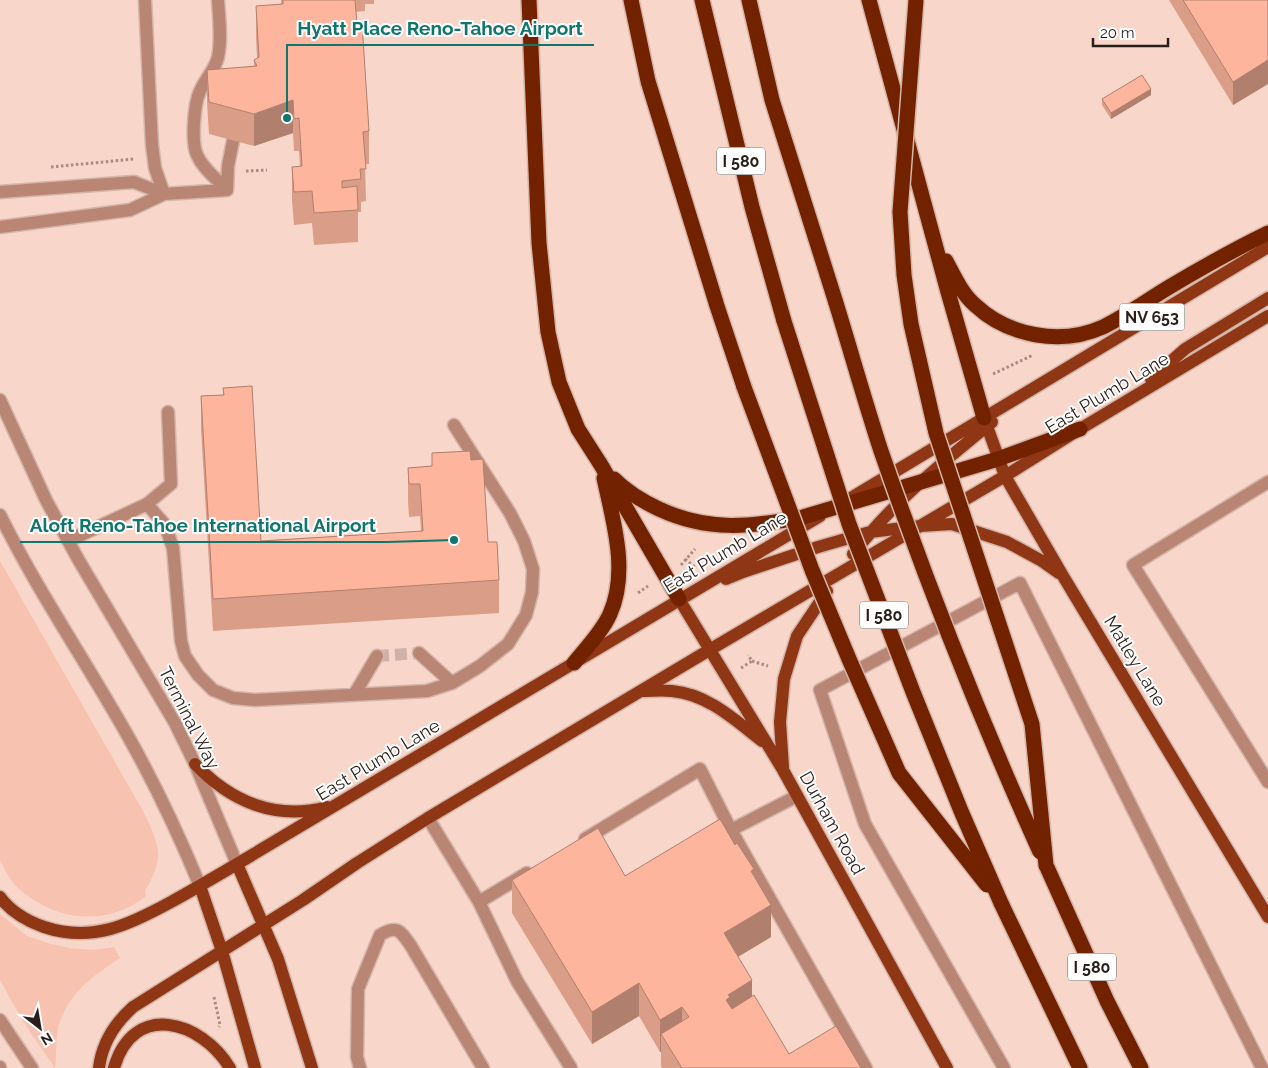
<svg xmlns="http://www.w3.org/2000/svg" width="1268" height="1068" viewBox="0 0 1268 1068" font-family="Raleway,sans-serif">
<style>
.green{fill:#f7c2b0}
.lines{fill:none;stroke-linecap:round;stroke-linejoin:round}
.minor-tunnel{stroke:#d0b1a7;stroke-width:12;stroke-dasharray:12 6;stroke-linecap:butt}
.minor-casing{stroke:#d4b5aa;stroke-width:15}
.major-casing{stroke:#d4b5aa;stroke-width:15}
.highway-casing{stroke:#d4b5aa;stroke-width:18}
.path{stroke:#a78c84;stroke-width:3;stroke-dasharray:2.5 2.5;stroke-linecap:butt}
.minor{stroke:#b98675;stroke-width:12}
.major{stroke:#8f3714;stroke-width:12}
.highway{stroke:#732200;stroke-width:15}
.highway-bridge-casing{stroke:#d4b5aa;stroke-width:18;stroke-linecap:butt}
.highway-bridge{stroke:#732200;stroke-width:15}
.wall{fill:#da9d87}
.shaded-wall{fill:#b17f6e}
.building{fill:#fdb69d;stroke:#b17f6e}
.labels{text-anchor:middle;stroke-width:4;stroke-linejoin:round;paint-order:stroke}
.shield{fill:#fff;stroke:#6b625f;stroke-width:1}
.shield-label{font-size:16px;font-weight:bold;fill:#2b1e1a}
.street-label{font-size:18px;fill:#2b1e1a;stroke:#fff}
.leader{fill:none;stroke:#0f766e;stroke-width:2}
.callout-dot{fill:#0f766e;stroke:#fff;stroke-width:2}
.callout-label{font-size:19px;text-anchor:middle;font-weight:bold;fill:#0f766e;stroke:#fff;stroke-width:4;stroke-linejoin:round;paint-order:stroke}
</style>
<rect width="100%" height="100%" fill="#f9d6ca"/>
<path class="green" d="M0,561L143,811C160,846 165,857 145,891L146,896C106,928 54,921 17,887C10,880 5,869 0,861Z
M0,914L27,936L51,944L70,948L94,950L114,947L120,958C93,976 69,992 59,1025C55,1040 57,1054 55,1068L24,1023L0,980Z"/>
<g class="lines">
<path class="minor-tunnel" d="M377,656L419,653"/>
<defs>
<path id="minor" d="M145,0L152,145L155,168L164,194
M218,0C219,18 222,39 218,57C215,70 205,79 200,91C194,104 191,142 197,155C203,169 217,179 227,190
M227,190L228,166L233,141
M0,192L134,182L164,194
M0,227L130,210L164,194L227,190
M0,400L46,500L78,559L175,723L195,764L237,864
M1268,482L1133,565L1268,782
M147,504L165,525L173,548L181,641L185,656L198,675L213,690L233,698L255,700L427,691L452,683L480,666L508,644L526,615L532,592L533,569L524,541L510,513L454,425
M0,515C38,592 87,663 129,738C156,786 179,835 200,886
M68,541L147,504L171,484L168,412
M419,653L452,683
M354,695L377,656
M797,796L731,830L866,1068
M428,818L479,902L527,873
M585,839L700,769L731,830
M479,902L517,981L571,1068
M0,1020L32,1068
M0,1067V1068
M360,1068L357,1057L358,989L380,935C398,924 401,932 411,946L483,1068
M1004,1068L865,824L820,690L1020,583L1262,1068"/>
<path id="major" d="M1151,379L1185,349L1268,298
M984,418L1005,476L1063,576L1268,917
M846,501L1268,247
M853,554C892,503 942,463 992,422
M726,579L743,572L818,547L870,532L920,526L952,524L1007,542L1042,561L1059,573
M679,599L783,770L947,1068
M642,691C652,691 662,690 672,691C708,694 736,721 762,741
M195,764C230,801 275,821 327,807
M783,767L780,722L784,679L797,636L827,591
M237,864L278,959L312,1068
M200,886L222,951L255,1068
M0,897C11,912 27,921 44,927C92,943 129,925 171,902C193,890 215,877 237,864L820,516
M99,1068C102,1043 114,1024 133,1007L303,900L357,863L428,818L711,649L1005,476L1080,429L1268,316
M114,1068C133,1001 201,1020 230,1068"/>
<path id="highway" d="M529,0L539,243L548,332L559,382L578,429L601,465L679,599
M631,0L648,81L717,306L744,387
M702,0L752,207L784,321
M749,0L772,100L836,303
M869,0L948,292L984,418
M946,261C954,276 962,294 975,305C1008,336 1061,346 1103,327C1126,316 1149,299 1171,286C1203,267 1235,249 1268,233
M614,479C627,492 642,501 659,509C708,532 751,527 803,517L998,459L1080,429
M574,663C586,648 602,632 610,614C629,571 613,521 604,478
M1046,865L1107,1001L1141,1068
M1001,903L1080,1068"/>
</defs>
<use href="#minor" class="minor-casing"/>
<use href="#major" class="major-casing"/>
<use href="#highway" class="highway-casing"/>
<path class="path" d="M51,167L134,159
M246,171L267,170
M993,374L1033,355
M685,559L695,567
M681,565L695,549
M638,593L648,586
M752,661L768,666
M741,668L752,661L748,655
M214,997L220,1025L219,1027"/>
<use href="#minor" class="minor"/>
<use href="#major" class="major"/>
<use href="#highway" class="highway"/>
<defs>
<path id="highway-bridge" d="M916,0L900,212L904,275L911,324L936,433L1032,724L1046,865
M836,303C851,352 865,402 881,451C928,587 981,721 1040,852
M784,321L849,524L913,692L961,811L1001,903
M744,387L812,570L849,659L899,773L987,885"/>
</defs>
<use href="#highway-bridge" class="highway-bridge-casing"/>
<use href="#highway-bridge" class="highway-bridge"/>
</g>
<path class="wall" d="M281,0H374V4H365V11L356,12L369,131V164H365L366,201L361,202V212H358V242L314,245L312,223L294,225L292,200V167H300L299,151H294L293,133L254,146L209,134L207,102V70L254,66V60L257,58L256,38V6L281,4Z
M1169,0H1268V84L1233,105Z
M1151,95L1111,119L1102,105V99Z
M223,388L261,541L421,531L420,516L409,517L408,501V468L432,466V453L471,460L488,542L499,580V613L213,631L201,429V396L223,395Z
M735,845L754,876L771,937L738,957L752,996L789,1054L861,1068H662L661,1066V1052H660L639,1016L592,1044L512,913V880L625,876Z"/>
<path class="shaded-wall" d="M1268,60V84L1233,105V82Z
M1151,89V95L1111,119V113Z
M293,100V133L254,146V114Z
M771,905V937L724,965V933Z
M752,980V1012L730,1030L726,1000L728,995Z
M639,983V1016L592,1044V1012Z
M682,1007V1039L661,1034V1052H660V1020Z"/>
<path class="building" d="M283,0H355L357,24L362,23L369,131L363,132L366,169H360L361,179L342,181V188L357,186L358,210L314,213L312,191L294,192L292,167L302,166L299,118L294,119L293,100L254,114L209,102L207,70L257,66L254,60L259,57L256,6L283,4Z
M1183,0H1268V60L1233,82Z
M1142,75L1151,89L1111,113L1102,99Z
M252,386L261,541L423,531L420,484H409L408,468L432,466V453L470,451L471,460L483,459L488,542H497L499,580L213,599L201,396L224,395L223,388Z
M720,819L735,845L737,843L754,869L751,871L771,905L724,933L752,980L728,995L730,997L726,1000L732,1009L754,995L789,1054L836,1026L861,1068H682L661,1034L689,1017L682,1007L660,1020L639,983L592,1012L512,880L598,828L625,876Z"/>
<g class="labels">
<g class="shield">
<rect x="717" y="147.5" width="48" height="27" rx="4"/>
<rect x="1119.5" y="303.5" width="65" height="27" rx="4"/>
<rect x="860" y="601.5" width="48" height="27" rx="4"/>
<rect x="1068" y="953.5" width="48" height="27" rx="4"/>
</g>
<g class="shield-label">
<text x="741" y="167">I 580</text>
<text x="1152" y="323">NV 653</text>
<text x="884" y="621">I 580</text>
<text x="1092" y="973">I 580</text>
</g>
<g class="street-label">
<text transform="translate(1107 393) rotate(-31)" y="6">East Plumb Lane</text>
<text transform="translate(725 552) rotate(-31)" y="6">East Plumb Lane</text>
<text transform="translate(1135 661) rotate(59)" y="6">Matley Lane</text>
<text transform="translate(189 718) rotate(63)" y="6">Terminal Way</text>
<text transform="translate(378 760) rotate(-31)" y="6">East Plumb Lane</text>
<text transform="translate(832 823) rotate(61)" y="6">Durham Road</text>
</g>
</g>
<path class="leader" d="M287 118L287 45H594M454 540L387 542H20"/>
<g class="callout-dot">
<circle cx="287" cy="118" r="5"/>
<circle cx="454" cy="540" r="5"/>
</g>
<g class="callout-label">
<text x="440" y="35">Hyatt Place Reno-Tahoe Airport</text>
<text x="203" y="532">Aloft Reno-Tahoe International Airport</text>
</g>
<g transform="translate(40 1028) rotate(149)" stroke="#ffffff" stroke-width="4" paint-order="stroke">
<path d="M0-4L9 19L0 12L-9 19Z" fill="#2b1e1a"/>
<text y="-8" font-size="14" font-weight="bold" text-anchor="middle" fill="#2b1e1a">N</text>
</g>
<path d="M1093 38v8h75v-8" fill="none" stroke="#2b1e1a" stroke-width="2.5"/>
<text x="1100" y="38" font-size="15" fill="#2b1e1a" stroke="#ffffff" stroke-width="4" paint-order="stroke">20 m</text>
</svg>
